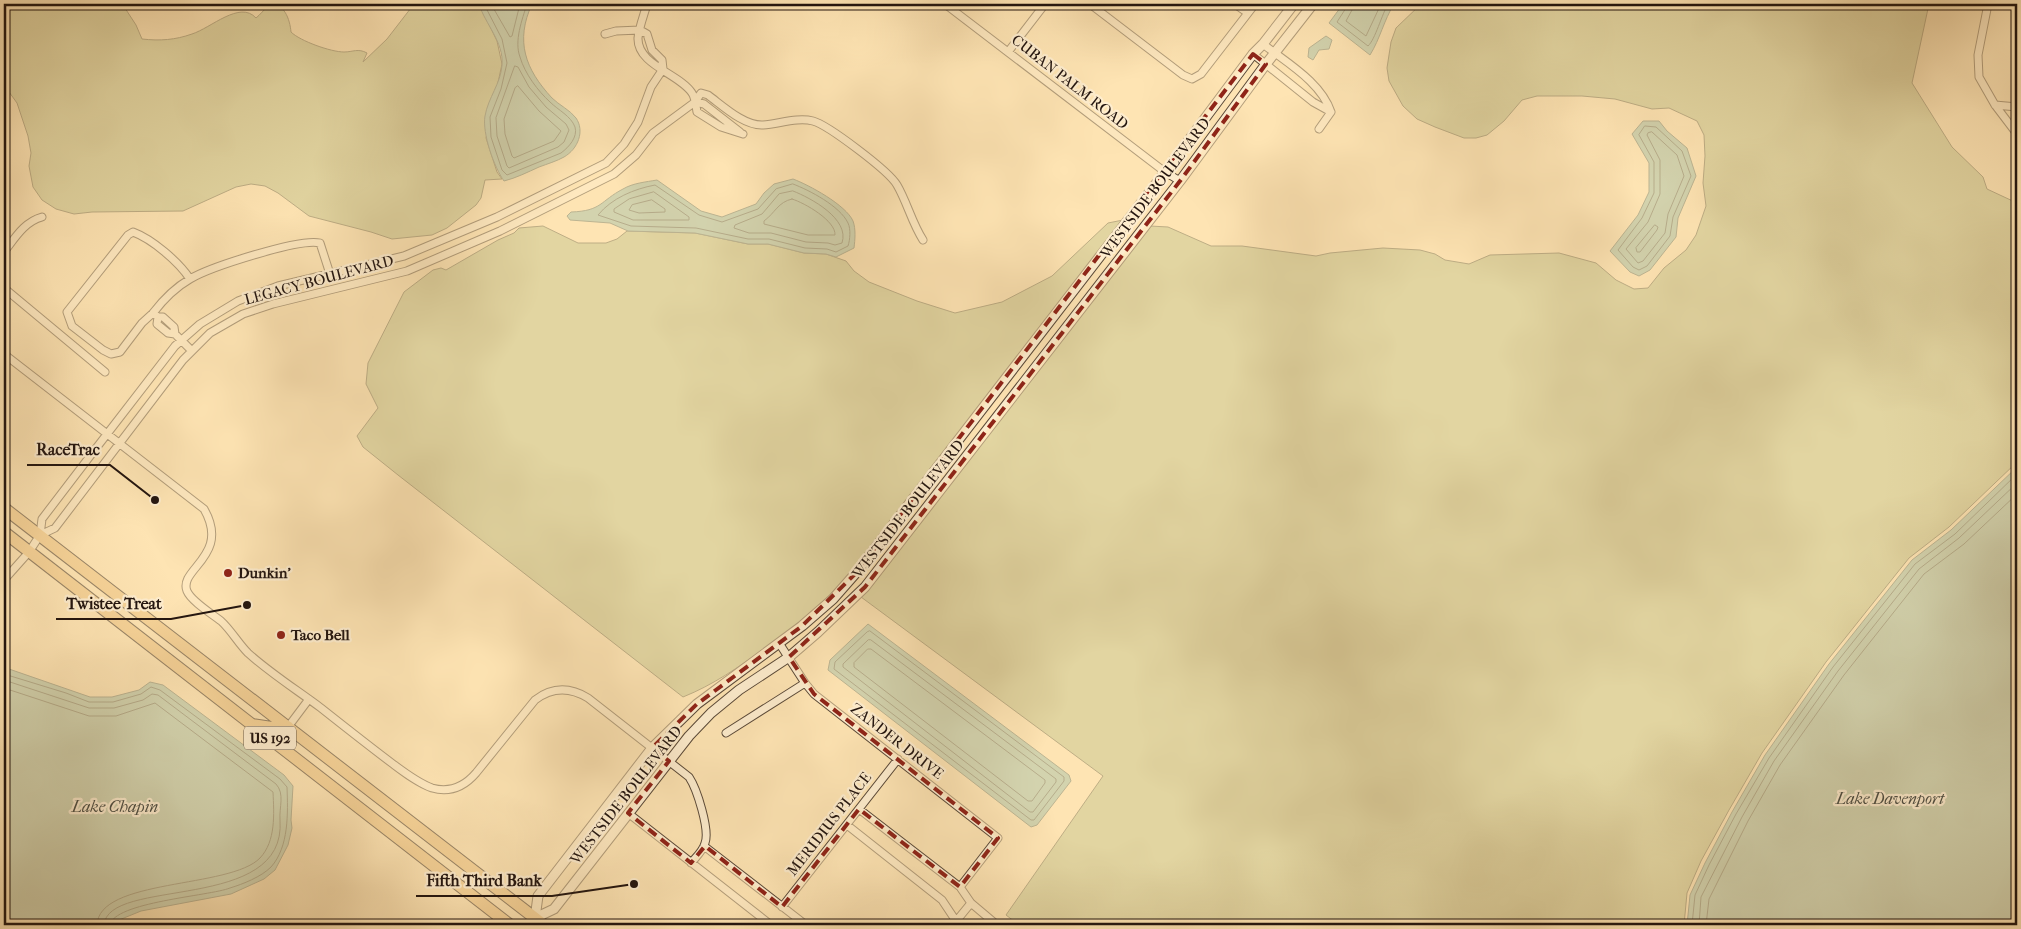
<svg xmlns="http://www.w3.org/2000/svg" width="2021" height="929" viewBox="0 0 2021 929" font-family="'IM FELL French Canon',serif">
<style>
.green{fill:#c0c48c;stroke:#726c4e}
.water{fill:#a0bfa8;stroke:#6e7b6b}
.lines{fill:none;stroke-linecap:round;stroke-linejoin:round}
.shore{stroke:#626a5c;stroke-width:1}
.minor-casing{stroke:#5a4938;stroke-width:9}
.tertiary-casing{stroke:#5a4938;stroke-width:11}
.trunk-casing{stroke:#23150f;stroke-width:13}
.minor{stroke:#feedce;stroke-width:7}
.tertiary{stroke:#feedce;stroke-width:9}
.trunk{stroke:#efc27a;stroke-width:11}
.marked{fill:none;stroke:#8f2418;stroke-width:4;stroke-dasharray:10 6;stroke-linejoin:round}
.poi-dot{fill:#8f2418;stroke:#feedce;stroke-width:2}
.labels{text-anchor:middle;stroke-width:4.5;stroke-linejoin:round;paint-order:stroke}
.shield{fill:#feedce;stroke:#655648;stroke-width:1}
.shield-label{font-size:14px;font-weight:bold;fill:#23150f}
.street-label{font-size:15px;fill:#23150f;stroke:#feedce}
.poi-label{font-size:15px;font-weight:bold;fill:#23150f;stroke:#feedce;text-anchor:start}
.water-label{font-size:16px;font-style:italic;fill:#4f5045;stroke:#feedce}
.leader{fill:none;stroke:#23150f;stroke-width:2}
.callout-dot{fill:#23150f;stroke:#feedce;stroke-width:2}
.callout-label{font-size:16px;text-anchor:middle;font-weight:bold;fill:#23150f;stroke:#feedce;stroke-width:4.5;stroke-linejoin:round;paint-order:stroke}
</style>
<rect width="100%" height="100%" fill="#fee4b3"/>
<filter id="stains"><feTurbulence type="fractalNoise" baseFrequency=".004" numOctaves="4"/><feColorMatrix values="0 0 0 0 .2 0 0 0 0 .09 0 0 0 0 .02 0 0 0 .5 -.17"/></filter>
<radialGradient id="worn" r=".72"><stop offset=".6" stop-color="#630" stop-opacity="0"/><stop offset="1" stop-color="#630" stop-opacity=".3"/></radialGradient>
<path class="green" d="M4,4H112L123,5L136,25L142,39C160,41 175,40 192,34C211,28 240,0 256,18C260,15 264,9 268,7C284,0 290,20 291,32C300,41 331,52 344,52C353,52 358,48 367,53L363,62L387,39L414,4H479L497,41L502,64L486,138L497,172L502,179L485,180L481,198L476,205L447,228L432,235L392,239L371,232L309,216L278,193L265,186L251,184L236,187L183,211L92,212L74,214L56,209L42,200L33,187L29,166L31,153L28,136L17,103L4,85Z
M1421,4H1929L1912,83L1952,147L1983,177L1987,189L2017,203V462L1949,527L1909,558L1826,662L1762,753L1729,810L1701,861L1687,893L1684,925H1019L1006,915L1103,776L861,597L871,587L1150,226L1168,227L1211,246H1242L1316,256L1330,253L1383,248L1420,250L1435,254L1445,260L1469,264L1490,255L1559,253L1596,263L1616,280L1634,289L1648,288L1664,268L1686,250L1696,235L1706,206L1703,183L1705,156L1704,135L1697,121L1669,108L1652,109L1615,99L1582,96H1537L1522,100L1504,121L1487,135L1476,138H1464L1435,127L1417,119L1403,106L1389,81L1387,68L1391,42L1396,28Z
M1123,220L852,572C825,602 798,624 765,648C739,667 713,685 683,697L398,475L363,447L357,436L378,408L366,384L368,363L404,292L433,270L441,268L446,270L498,240L514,233L519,228L543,226L578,243H606L617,239L627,231L695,233L748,244H768L804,253L826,254L846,261L854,271L869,282L917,301L955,313L1002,302L1052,276L1108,223Z"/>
<path class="water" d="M479,4H532C515,41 525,69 552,98C559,105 570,110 576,118C585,131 578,149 564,157C557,161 547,164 539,167C528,172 516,178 504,181C494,167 482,133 485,116C488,98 501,83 502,65C504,42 485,24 479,4Z
M1343,4H1394C1384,20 1380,39 1370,55L1329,23Z
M1326,36L1332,40L1329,49L1319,50L1313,60L1308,57L1309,48Z
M1643,121H1659L1667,131L1687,148L1696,176L1678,218L1676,237L1650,270L1639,276L1630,272L1610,251L1638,215L1649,192V163L1632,134Z
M793,179C809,185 846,205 853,221C856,229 855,240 854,248L836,257L826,254L804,253L768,244H748L695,233L628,231L610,223L570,220L567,216L571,212C602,211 600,201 623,189C633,183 646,182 657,180L701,211L722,217L756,204L764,193L774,184Z
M2017,467V925H1687L1690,895L1705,863L1732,812L1765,755L1829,664L1912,560L1951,530Z
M868,624L1069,775L1071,781L1037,825L1031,827L828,670L830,660Z
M4,669H9L90,697H112L139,690L150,682L163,685L284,775L293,786L291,820L292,828L288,845L275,870L264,879L231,894L141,911L119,920L113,925H4Z"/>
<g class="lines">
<path class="shore" d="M484,4L502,39L507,63L501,89L490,117L491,137L502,170L507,175L561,153C569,147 578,137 575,127C571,116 558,110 550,102C538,91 525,74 520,57C514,41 522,20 527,4
M491,4L510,37L512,36L520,4
M1347,4L1346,8L1337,22L1368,46C1375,40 1382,14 1388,4
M1353,4L1352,10L1346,21L1366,36L1381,4
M515,66L518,67L529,87L546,107L566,124L569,130L564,142L558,147L509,168L507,166L497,136L496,118Z
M518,86L539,111L561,131L554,141L514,158L512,156L505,134L504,119L515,88Z
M1645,126L1656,127L1682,151L1691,176L1673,217L1670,236L1647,266L1639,270L1633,267L1618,250L1642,218L1654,193V162L1639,135Z
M1652,132L1677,155L1684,176L1668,214L1665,233L1643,261L1638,263L1626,249L1648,222L1660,194V160L1647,135L1648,133Z
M793,184C809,190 840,206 848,223C851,229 850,240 848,246L836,252L827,249L805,248L769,239H748L696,228L631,226L598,215C612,198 634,189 655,185L699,215L722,222L758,209L776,189Z
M793,191C811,198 850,219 842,243L835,245L828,243L806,242L771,233H749L734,228L735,225L762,214L779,194Z
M654,192L689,217V220H633L614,212V209L629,199Z
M792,199C805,203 836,221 835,235H808L764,224V221C775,213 778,202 792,199Z
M652,200L665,209V212L639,213L629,210L632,205Z
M1655,225L1658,227L1657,230L1640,252H1637L1636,248Z
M870,631L1064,777V781L1034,820H1031L834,669L835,662L867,632Z
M871,640L1056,779V782L1033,812H1030L843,667V664L868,640Z
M868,649H871L1045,780V783L1032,801H1028L854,667V663Z
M4,674L66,693L89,702H113L141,694L151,687L160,690L280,779L287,787C288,813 289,847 271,867C261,877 243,884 230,888C210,896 113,902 110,925
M4,680L89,708H114L143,700L152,694L158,695L276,784C285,794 279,807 280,820C287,914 107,876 104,925
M4,688L89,716H116L155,703L273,792C274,814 276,841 260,858C230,889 98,878 97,925
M1692,925L1695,895L1709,865L1736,814L1769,758L1833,667L1915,564L1955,534L2017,474
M1699,925L1701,897L1742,817L1774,761L1838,671L1919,569L1959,538L2017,483
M1706,925L1709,899L1748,821L1780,765L1844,675L1924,574L1964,544L2017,494"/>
<defs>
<path id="minor" d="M647,4C644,15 639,27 638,38C637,65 680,74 692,93C695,97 696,106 697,112L721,127L743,134
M945,4L1165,172L1180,181
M1090,4L1183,75L1192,79L1201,74L1255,4
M1235,4L1248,13
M1988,4L1978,55L1979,77L1995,105L2017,134
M640,30L647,34L652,50L662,60L663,69
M605,34L616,31L640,30
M1263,44C1287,63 1321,82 1331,112
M1008,52L1045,4
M1253,54L1313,102L1331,112
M695,102L704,104L740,132
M1995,105L2017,107
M1319,129L1331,112
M4,252C15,238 24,222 42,217
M4,288L105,372
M153,313L142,323L120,352L111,354L103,350L72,326L67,312L128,235L133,232C152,239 179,262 190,279
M158,317L153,313C163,300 176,287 190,279C210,267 300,238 320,243L330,274
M175,334L174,327L163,317H158L157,324L168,333L175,334L192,351
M4,354L204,509C231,556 178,569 187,591C191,601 212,614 221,621C231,630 238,643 248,653C270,673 297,690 321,708C345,727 369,746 393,764C405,773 418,783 432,788C450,793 464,787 476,773L535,700C552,687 570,687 588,698L689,777C697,789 710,830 705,843C703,851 696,857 691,863
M40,535L55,528L183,360L210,333L243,314L273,304L407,271L500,231L614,174L636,155L653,133L695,102L701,93L708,95C723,106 744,126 763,125C779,124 797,117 813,121C828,125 889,171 897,185C907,202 912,223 923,240
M4,580L29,552L40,535L42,519L97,447L175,346L200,324L238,301L278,286L404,256L497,217L606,163L624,144L638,122L651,87L663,69
M779,643L805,683
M288,727L309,699
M726,733L805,683L814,694L998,838L960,887
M859,809L960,887L971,903L997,925
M628,813L771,925
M847,825L942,900L956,921
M704,846L806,925
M782,907L898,759
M953,925L971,903"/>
<path id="tertiary" d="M535,918L554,909L689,736L711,713L739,690L789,657L818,632L865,587L1180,181L1266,64L1313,4
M535,918L538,896L652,748L697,704L802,626L833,599L855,574L1165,172L1253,54L1263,44L1294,4"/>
<path id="trunk" d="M4,508L544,925
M4,532L510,925
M255,725L275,728L288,727"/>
</defs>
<use href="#minor" class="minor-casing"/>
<use href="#tertiary" class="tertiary-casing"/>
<use href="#trunk" class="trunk-casing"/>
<use href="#minor" class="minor"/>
<use href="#tertiary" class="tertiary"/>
<use href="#trunk" class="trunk"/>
</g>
<path d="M0 0H2021V929H0ZM1253,54L1266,64L1180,181L865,587L789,657L814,694L998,838L960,887L859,809L782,907L705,846L691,863L628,813L669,761L652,748L697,704L802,626L855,574Z" fill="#fee4b3" fill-opacity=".55" fill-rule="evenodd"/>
<path class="marked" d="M1253,54L1266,64L1180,181L865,587L789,657L814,694L998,838L960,887L859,809L782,907L705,846L691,863L628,813L669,761L652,748L697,704L802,626L855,574Z"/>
<g class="poi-dot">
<circle cx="228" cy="573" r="5"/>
<circle cx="281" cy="635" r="5"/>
</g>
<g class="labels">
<rect class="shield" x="244" y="726.5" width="52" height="23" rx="4"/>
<g class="shield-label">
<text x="270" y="743">US 192</text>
</g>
<g class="street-label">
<text transform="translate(1070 82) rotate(38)" y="5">CUBAN PALM ROAD</text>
<text transform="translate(1155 188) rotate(-53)" y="5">WESTSIDE BOULEVARD</text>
<text transform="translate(319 280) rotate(-15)" y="5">LEGACY BOULEVARD</text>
<text transform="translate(908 509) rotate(-52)" y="5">WESTSIDE BOULEVARD</text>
<text transform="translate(897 741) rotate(38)" y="5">ZANDER DRIVE</text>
<text transform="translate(626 795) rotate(-52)" y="5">WESTSIDE BOULEVARD</text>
<text transform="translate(829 824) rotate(-52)" y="5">MERIDIUS PLACE</text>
</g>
<g class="poi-label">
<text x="238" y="578">Dunkin'</text>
<text x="291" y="640">Taco Bell</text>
</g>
<g class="water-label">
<text x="1890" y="804">Lake Davenport</text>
<text x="115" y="812">Lake Chapin</text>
</g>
</g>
<path class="leader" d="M155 500L110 465H27M247 605L171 619H56M634 884L552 896H416"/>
<g class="callout-dot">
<circle cx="155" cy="500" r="5"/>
<circle cx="247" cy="605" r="5"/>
<circle cx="634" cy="884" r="5"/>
</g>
<g class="callout-label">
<text x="68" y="455">RaceTrac</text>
<text x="114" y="609">Twistee Treat</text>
<text x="484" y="886">Fifth Third Bank</text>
</g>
<rect width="2021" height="929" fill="none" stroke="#fee4b3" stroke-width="20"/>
<rect x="5" y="5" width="2011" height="919" fill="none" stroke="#23150f" stroke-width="2.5"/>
<rect x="10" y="10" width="2001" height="909" fill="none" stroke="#23150f"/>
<rect width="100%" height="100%" filter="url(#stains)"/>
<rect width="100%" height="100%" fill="url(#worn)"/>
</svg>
